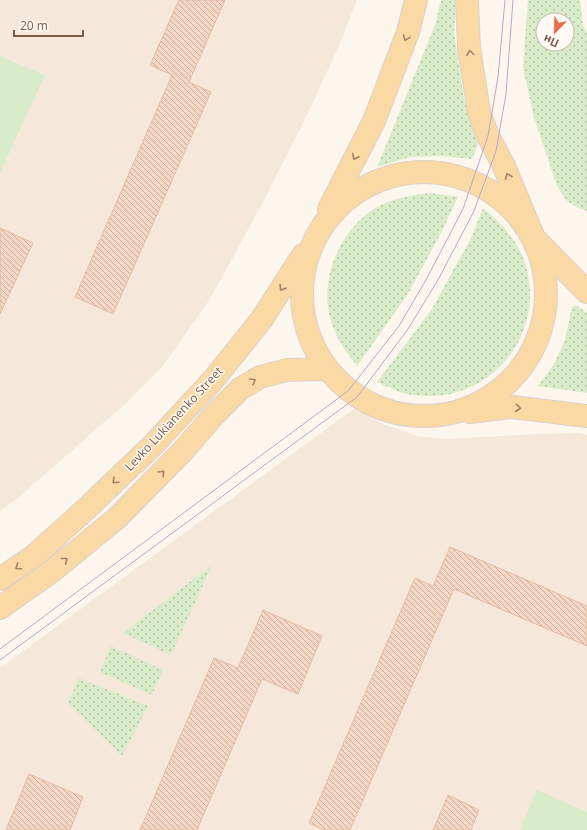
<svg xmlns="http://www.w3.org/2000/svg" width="587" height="830" viewBox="0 0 587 830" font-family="'Open Sans',sans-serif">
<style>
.residential{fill:#f5e8da}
.grass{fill:url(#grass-dots);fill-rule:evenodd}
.park{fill:#d8ecc9}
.building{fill:url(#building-back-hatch);stroke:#e6bba3}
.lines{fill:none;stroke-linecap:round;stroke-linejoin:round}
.major-casing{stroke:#dad1cd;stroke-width:24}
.major{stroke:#fbd9a5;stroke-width:22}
.tram{stroke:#b9a8c9;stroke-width:1}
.oneway{stroke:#a18267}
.labels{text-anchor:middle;stroke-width:3;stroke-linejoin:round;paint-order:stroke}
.street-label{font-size:12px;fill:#7a5c4d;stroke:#fffaf3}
</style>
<defs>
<pattern id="grass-dots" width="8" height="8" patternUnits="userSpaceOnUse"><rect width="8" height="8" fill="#d8ecc9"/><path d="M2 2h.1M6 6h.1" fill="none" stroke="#b4c2a5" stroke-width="1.8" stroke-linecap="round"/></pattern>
<pattern id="building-back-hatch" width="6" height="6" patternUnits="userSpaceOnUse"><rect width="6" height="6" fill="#f3d5c3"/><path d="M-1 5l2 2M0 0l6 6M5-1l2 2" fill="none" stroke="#cab0a1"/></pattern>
</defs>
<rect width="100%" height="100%" fill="#fdf6ec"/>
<path class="residential" d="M0,0H357L338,48L306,117L262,204L210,299L163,366L125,404L19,497L0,511Z
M355,408L383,424L417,436L447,439L537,434L580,433L587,435V830H0V668Z"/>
<path class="grass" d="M441,0H456L454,33L464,98L478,145L472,159L441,156L410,157L377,167L435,25Z
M528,0H580L583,25L587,33V211L576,207L566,200L557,186L533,114L523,67ZM543,20H567V44H543Z
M430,193L458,197L442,231L408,294L357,366C347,353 337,340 332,324C317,283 339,229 377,207C394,198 412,195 430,193Z
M483,208C499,222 509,231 519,249C526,261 529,276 530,290C532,339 499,383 450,394C435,397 415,397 399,392C392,389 384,385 377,382L432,309L471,238Z
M576,305L587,313V393L538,386L554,364L565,340L572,307Z
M212,565L171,655L123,633Z
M111,646L163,670L152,695L100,672Z
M79,678L148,706L122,756L68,703Z"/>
<path class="park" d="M0,56L45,75L0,173Z
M537,790L587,812V830H520Z"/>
<path class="building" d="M179,0H225L189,82L211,92L113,314L75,297L172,75L150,65Z
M0,228L33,243L0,314Z
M450,547L587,606V646L454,589L350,830H324L309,823L415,578L433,586Z
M263,610L322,636L298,694L262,679L197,830H140L214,658L238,668Z
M29,774L83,797L70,830H6Z
M448,795L479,810L471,830H433Z"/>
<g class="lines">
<defs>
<path id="major" d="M467,0L469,48L479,112L488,136L503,164L534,238L587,292
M302 294a122 122 0 1 1 244 0a122 122 0 1 1-244 0Z
M329,209L374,121L408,32L416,0
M470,412L512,407L587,416
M0,579L34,556L85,510L154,444L213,380L262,319L303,255
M0,608L51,572L117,518L182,452L215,414L240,389L260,377L287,370L326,369"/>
</defs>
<use href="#major" class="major-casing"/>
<use href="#major" class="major"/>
<path class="tram" d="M0,649L348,391L399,326L427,278L463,209L488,136L498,77L505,0
M0,660L357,397L408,329L438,280L474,211L496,151L506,94L513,0"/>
</g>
<defs><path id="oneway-chevron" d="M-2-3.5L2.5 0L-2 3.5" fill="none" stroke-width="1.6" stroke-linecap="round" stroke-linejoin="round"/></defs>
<g class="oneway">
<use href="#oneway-chevron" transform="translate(406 38) rotate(111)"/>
<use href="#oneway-chevron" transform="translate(470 53) rotate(-98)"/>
<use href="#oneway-chevron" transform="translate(355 157) rotate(117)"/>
<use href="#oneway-chevron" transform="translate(508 176) rotate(-112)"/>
<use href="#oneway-chevron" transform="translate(282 288) rotate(122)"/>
<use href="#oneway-chevron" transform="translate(253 381) rotate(-30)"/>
<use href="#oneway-chevron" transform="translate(518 408) rotate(6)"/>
<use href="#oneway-chevron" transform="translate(162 473) rotate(-46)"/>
<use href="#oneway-chevron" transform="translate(115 481) rotate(137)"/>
<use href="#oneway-chevron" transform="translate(65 560) rotate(-39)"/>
<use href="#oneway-chevron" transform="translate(18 567) rotate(145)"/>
</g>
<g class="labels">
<g class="street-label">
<text transform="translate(174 419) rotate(-47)" y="4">Levko Lukianenko Street</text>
</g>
</g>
<g transform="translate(555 32) rotate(203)"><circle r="19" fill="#fffaf3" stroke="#cabbb1"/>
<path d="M0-3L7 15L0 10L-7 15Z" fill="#e76f51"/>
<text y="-6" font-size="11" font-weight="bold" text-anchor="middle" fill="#7a5c4d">Пн</text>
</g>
<path d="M14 30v6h69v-6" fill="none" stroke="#7a5c4d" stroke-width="2"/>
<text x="20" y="30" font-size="12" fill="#7a5c4d" stroke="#fffaf3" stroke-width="3" paint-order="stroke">20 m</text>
</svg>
